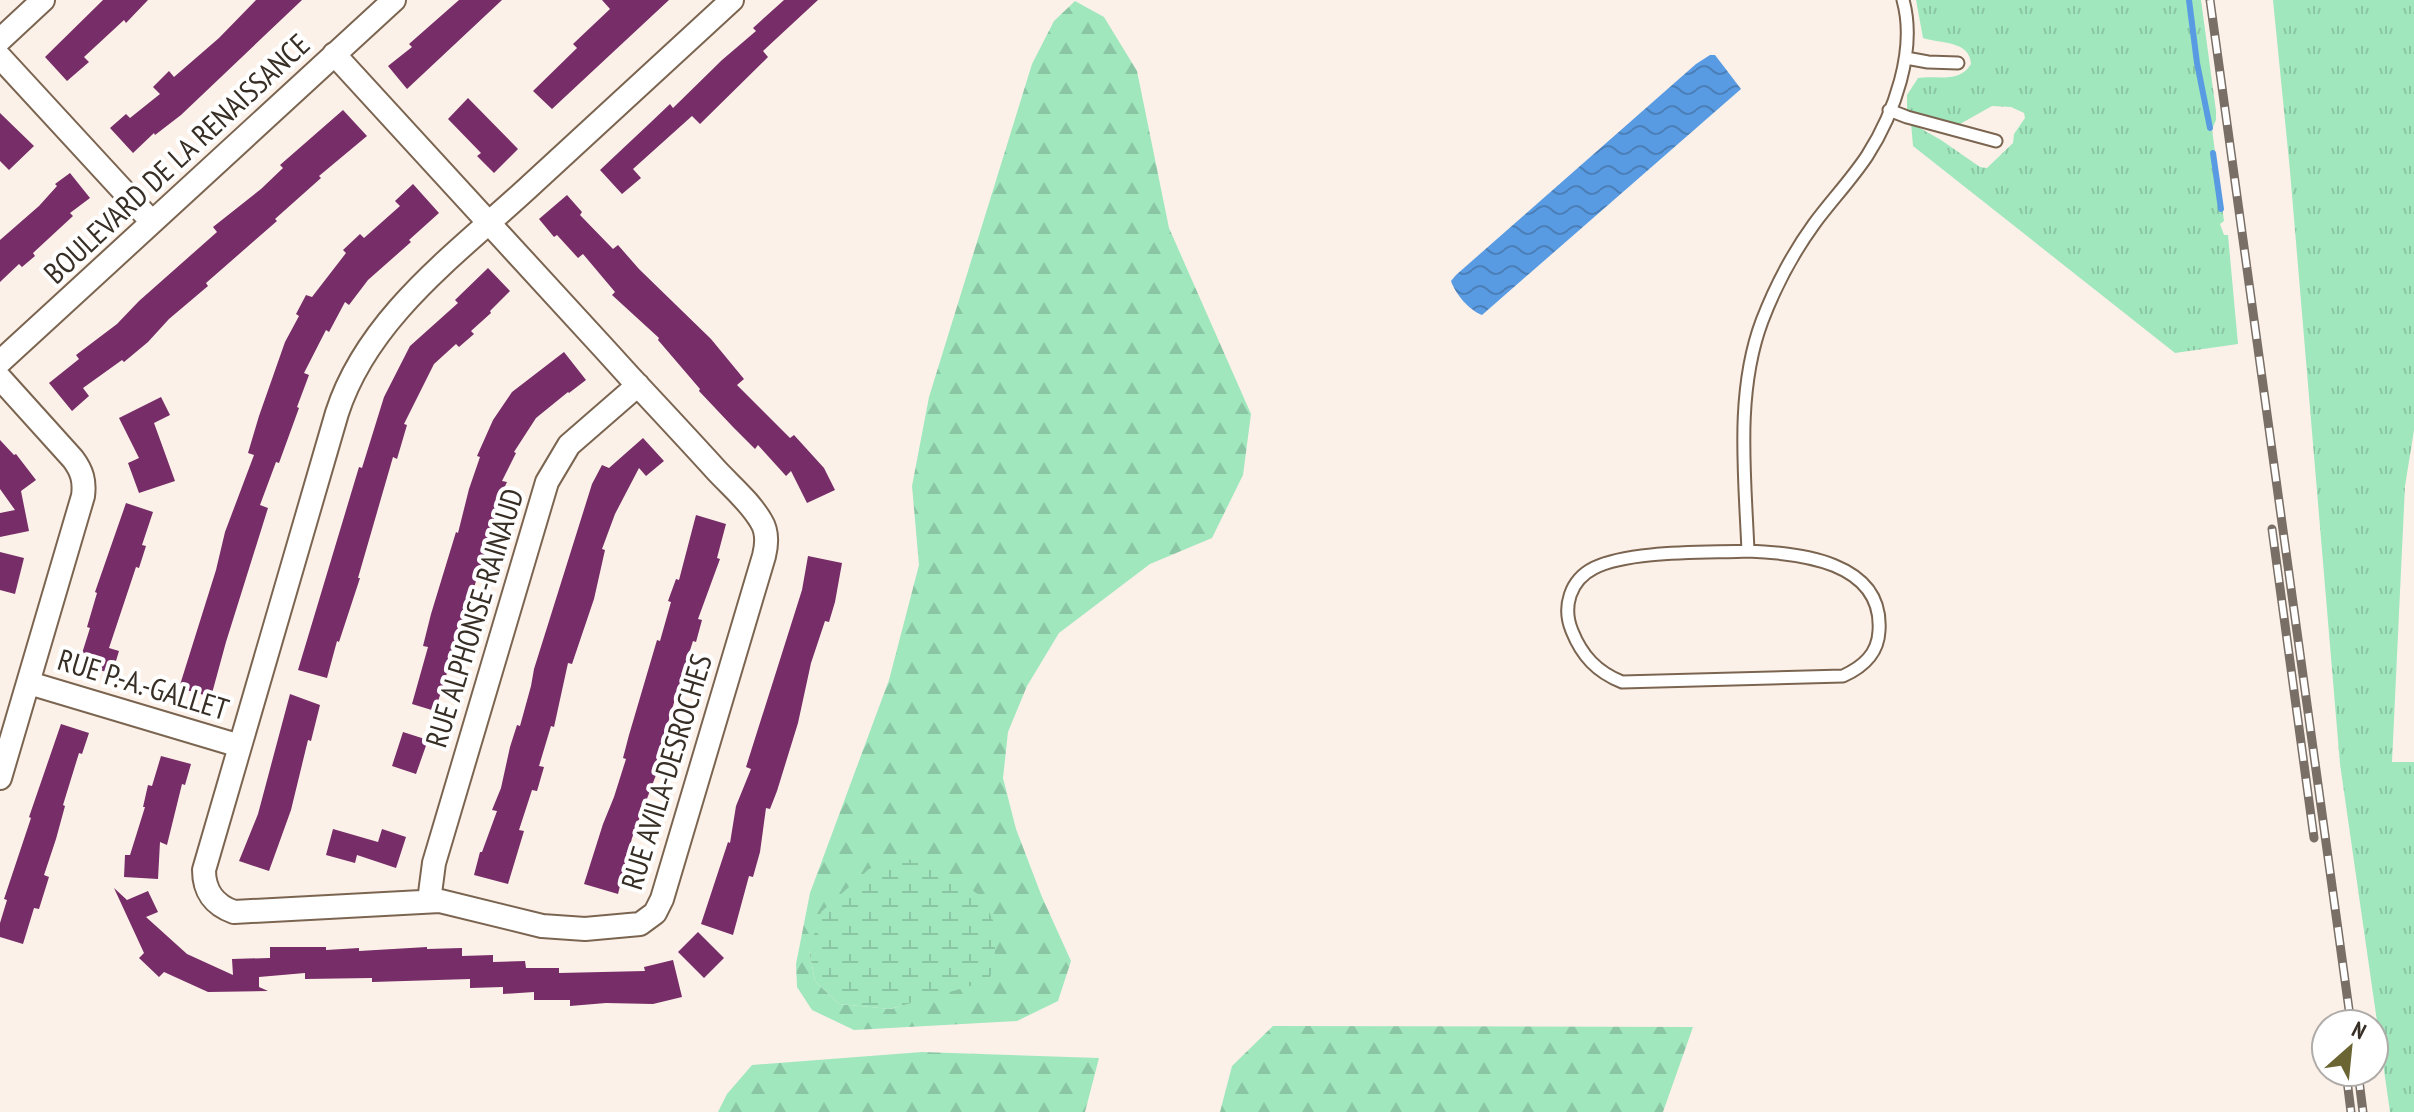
<svg xmlns="http://www.w3.org/2000/svg" width="2414" height="1112" viewBox="0 0 2414 1112" font-family="'PT Sans Narrow',sans-serif">
<style>
.grass{fill:url(#grass-tufts)}
.forest{fill:url(#forest-firs);fill-rule:evenodd}
.wetland{fill:url(#wetland-marsh)}
.water{fill:url(#water-waves)}
.lines{fill:none;stroke-linecap:round;stroke-linejoin:round}
.stream{stroke:#589be3;stroke-width:6}
.building{fill:#772d68}
.lane-casing{stroke:#7b6551;stroke-width:15}
.street-casing{stroke:#7b6551;stroke-width:26}
.lane{stroke:#fff;stroke-width:11}
.street{stroke:#fff;stroke-width:22}
.rail-casing{stroke:#796f66;stroke-width:9}
.rail{stroke:#fff;stroke-width:6;stroke-dasharray:18;stroke-linecap:butt}
.labels{text-anchor:middle;stroke-width:8;stroke-linejoin:round;paint-order:stroke}
.street-label{font-size:30px;fill:#372e25;stroke:#fff}
</style>
<defs>
<pattern id="grass-tufts" width="24" height="20" patternUnits="userSpaceOnUse" patternTransform="scale(2)"><rect width="24" height="20" fill="#a0e7be"/><path d="M3 7l-1-3M5 7V3M7 7l1-3M15 17l-1-3M17 17v-4M19 17l1-3" fill="none" stroke="#8ac6a3"/></pattern>
<pattern id="forest-firs" width="22" height="20" patternUnits="userSpaceOnUse" patternTransform="scale(2)"><rect width="22" height="20" fill="#a0e7be"/><path d="M5 1l3.5 6h-7zM16 11l3.5 6h-7z" fill="#8ac6a3"/></pattern>
<pattern id="wetland-marsh" width="20" height="14" patternUnits="userSpaceOnUse" patternTransform="scale(2)"><rect width="20" height="14" fill="#a0e7be"/><path d="M1 5h8M5 5V1M11 12h8M15 12V8" fill="none" stroke="#8ac6a3"/></pattern>
<pattern id="water-waves" width="16" height="10" patternUnits="userSpaceOnUse" patternTransform="scale(2)"><rect width="16" height="10" fill="#589be3"/><path d="M0 5q4-4 8 0t8 0" fill="none" stroke="#4a7fb8"/></pattern>
</defs>
<rect width="100%" height="100%" fill="#fcf1e8"/>
<path class="grass" d="M1916,0H2201L2216,111V120L2212,129L2224,221L2220,224L2224,235H2228L2238,344L2175,353L1913,146L1911,123L1941,140L1980,167L1987,168L2013,143L2014,134L2025,118L2024,113L2011,107L1992,106L1960,124L1907,110V95L1918,78C1936,75 1959,84 1971,64C1970,40 1940,44 1923,38Z
M2273,0H2414V430L2405,486L2392,762H2414V1112H2390L2340,764L2290,171Z"/>
<path class="forest" d="M1075,1L1104,17L1137,71L1169,228L1251,414L1243,475L1212,538L1150,564L1059,633L1027,686L1008,732L1003,778L1016,829L1042,897L1071,961L1058,1001L1017,1021L854,1030L812,1010L797,987L796,964L810,893L889,680L919,565L912,486L929,397L1032,64L1054,21ZM809,950L933,995L891,1009L839,1004L815,981Z
M1273,1026L1693,1027L1663,1112H1220L1232,1066Z
M922,1052L1099,1058L1085,1112H718L727,1094L752,1065Z"/>
<path class="wetland" d="M900,859L930,861L982,897L996,927L994,969L988,981L890,1009L839,1004L815,981L809,950L821,912L869,869Z"/>
<path class="water" d="M1710,55H1715L1741,89L1482,315C1469,310 1456,295 1451,281L1456,275L1696,64Z"/>
<g class="lines">
<path class="stream" d="M2189,0L2197,63L2210,128
M2213,153L2221,209"/>
</g>
<path class="building" d="M103,0H148L126,23L124,20L84,57L89,62L67,81L45,57Z
M256,0H302L181,115L155,135L154,133L133,153L110,128L126,114L130,118L160,94L153,87L169,71L174,77L219,38Z
M459,0H502L407,89L388,66L412,47L409,44Z
M602,0H669L552,109L533,91L577,48L573,44L610,9Z
M784,0H818L763,51L768,57L700,124L692,116L633,169L641,178L622,194L600,170L650,123L670,104L673,108L722,60L756,31L753,28Z
M468,98L518,149L494,173L477,156L481,153L448,119Z
M343,110L367,136L319,176L321,178L275,219L277,221L206,283L208,286L169,319L148,342L124,362L122,360L83,388L89,396L72,411L49,383L79,359L76,355L117,324L139,301L217,232L213,227L261,189L283,168L280,165Z
M0,113L34,146L9,170L0,161Z
M70,173L90,198L70,213L73,216L33,253L35,256L22,267L19,264L0,282V240L39,206L57,186L55,184Z
M413,184L439,213L409,240L411,242L368,280L349,305L345,302L329,332L326,330L304,373L309,375L297,407L299,408L279,463L276,462L260,505L268,508L226,642L211,697L179,688L216,570L225,532L254,455L248,453L259,416L285,342L299,316L296,314L306,295L312,297L346,253L343,250L360,234L364,238L400,206L395,201Z
M567,195L582,212L580,215L613,249L618,245L639,269L711,339L744,379L737,385L790,438L794,435L824,468L835,490L807,503L791,471L786,476L758,445L755,449L733,427L699,391L700,389L658,340L659,338L612,295L615,292L583,254L578,258L557,235L554,237L539,219Z
M488,268L510,291L490,311L491,313L471,331L474,334L459,347L456,344L434,364L404,424L407,425L397,459L393,457L358,578H360L339,642L337,641L327,678L298,670L359,467L362,468L384,397L410,346L458,303L455,300Z
M564,352L586,380L569,393L568,392L536,418L514,452L516,453L502,481L507,482L499,499L488,543L435,711L412,704L428,647L423,646L431,614L456,532L458,533L469,489L480,457L477,456L493,420L512,392Z
M161,397L170,415L154,423L175,481L139,493L128,463L139,458L119,418Z
M643,438L664,461L646,476L639,468L615,514L602,549L605,550L594,599L572,664L568,663L554,727L551,726L539,766L544,767L537,791L532,790L519,830L524,831L508,884L474,875L480,852H482L497,811L492,810L501,788L510,747L517,725L520,726L531,686L534,669L592,484L602,465L609,468Z
M0,440L14,455L16,454L36,480L21,491L29,531L0,537V513L15,510L0,489Z
M126,503L153,512L142,545L146,546L139,568L136,567L109,648L119,651L112,674L79,663L90,628L87,627L97,593L95,592Z
M696,515L726,524L717,558L720,559L698,619L702,620L696,642L693,641L683,672L653,774L656,775L632,838L618,894L584,884L603,824L614,797L626,759L623,758L629,735L657,640L660,641L671,602L668,601L676,579L679,580Z
M0,552L24,558L15,594L0,590Z
M808,556L842,563L835,602L829,622L825,621L811,663L798,723L777,791L770,809L766,808L760,852L753,877L749,876L733,935L701,924L728,842L730,843L736,806L751,769L746,767L802,590Z
M290,694L320,705L311,741L308,740L291,810L269,871L239,861L258,814Z
M61,724L89,733L82,754L79,753L63,805L65,806L56,839L44,875L49,877L39,909L34,908L23,944L0,937V923L7,900L4,899L31,818L29,817Z
M403,732L428,740L416,774L392,766Z
M161,756L191,764L185,785L182,784L167,845L160,842L158,879L124,877L125,855H130L145,807H143L148,785L152,786Z
M333,829L378,842L382,829L406,837L396,868L357,855L355,863L326,855Z
M114,888L127,900L148,891L158,912L146,917L187,954L233,975L232,959L270,958V947H326V950L359,948V951L427,947V949L462,948V956L493,955V962L525,961L526,968H559V973L645,971L644,967L673,960L682,997L653,1004L606,1003L570,1006V1000H534V992L503,994V987L470,988V979L372,982V978L305,979V973L259,977V987L268,991L208,992L164,972L159,977L139,958L144,953Z
M698,932L724,958L704,978L678,952Z"/>
<g class="lines">
<defs>
<path id="lane" d="M1906,58L1928,62L1958,63
M1889,110L1907,117L1996,141
M1748,551C1798,553 1884,561 1879,631C1878,654 1863,667 1843,676L1622,682C1597,672 1582,656 1572,631C1562,607 1570,580 1594,568C1630,550 1707,553 1748,551Z
M1748,551C1745,476 1735,393 1762,321C1775,287 1793,253 1814,224C1831,201 1851,180 1867,156C1894,114 1917,50 1903,0"/>
<path id="street" d="M0,40L43,0
M334,54C433,162 532,269 630,377C659,408 688,439 717,471C732,487 750,502 761,521C768,532 767,544 764,556L662,899L655,913L640,924L585,929L542,926L440,901L234,912C214,905 204,891 204,870L337,413C368,316 459,252 531,185C598,124 665,62 732,0
M0,57L152,222
M0,362L394,0
M0,378L73,459C82,471 85,481 83,496L0,778
M29,683L240,746
M429,901L434,863L547,482L569,445L638,385"/>
</defs>
<use href="#lane" class="lane-casing"/>
<use href="#street" class="street-casing"/>
<use href="#lane" class="lane"/>
<use href="#street" class="street"/>
<defs>
<path id="rail" d="M2210,0L2351,1024
M2272,529L2314,838
M2346,1072L2351,1112
M2358,1072L2363,1112"/>
</defs>
<use href="#rail" class="rail-casing"/>
<use href="#rail" class="rail"/>
</g>
<g class="labels">
<g class="street-label">
<text transform="translate(177 159) rotate(-43)" y="10">BOULEVARD DE LA RENAISSANCE</text>
<text transform="translate(475 618) rotate(-73)" y="10">RUE ALPHONSE-RAINAUD</text>
<text transform="translate(143 685) rotate(17)" y="10">RUE P.-A.-GALLET</text>
<text transform="translate(667 772) rotate(-73)" y="10">RUE AVILA-DESROCHES</text>
</g>
</g>
<g transform="translate(2350 1048) rotate(27)"><circle r="38" fill="#ffffff" stroke="#afaba8" stroke-width="2"/>
<path d="M0-6L14 30L0 20L-14 30Z" fill="#6a6532"/>
<text y="-12" font-size="22" font-weight="bold" text-anchor="middle" fill="#372e25">N</text>
</g>
</svg>
